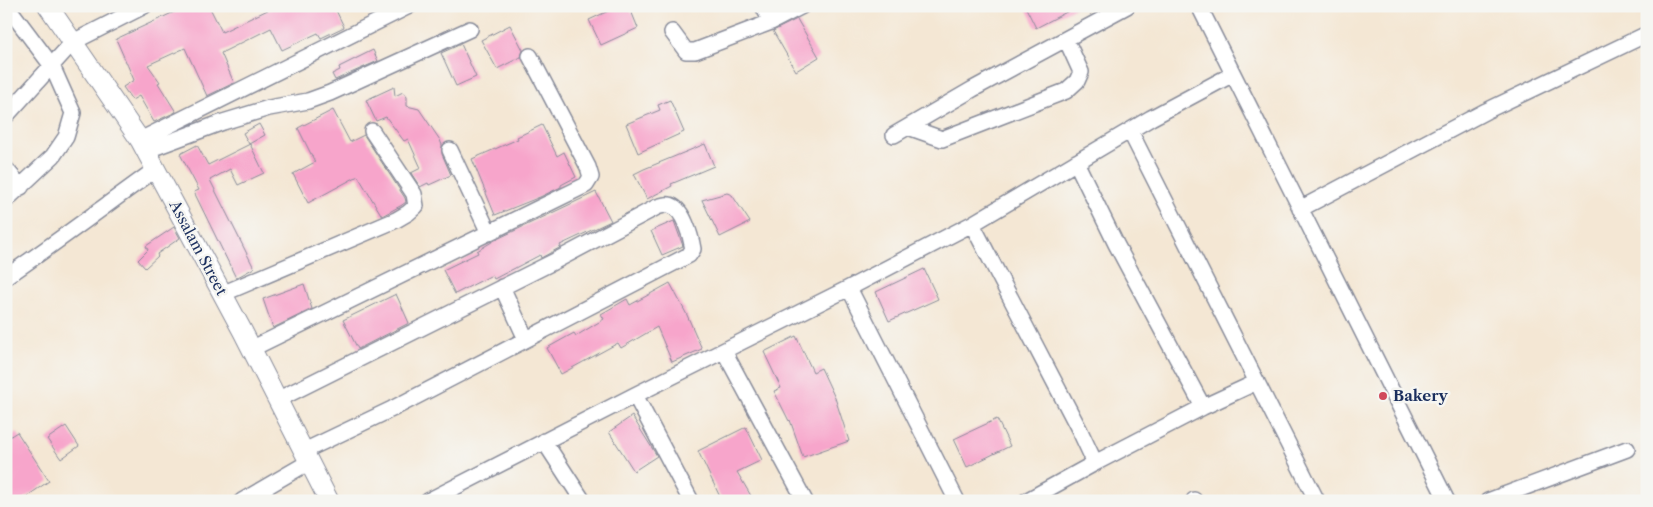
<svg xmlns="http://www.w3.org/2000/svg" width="1653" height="507" viewBox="0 0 1653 507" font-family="'Libre Caslon Text',serif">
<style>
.building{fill:#f7a5cb}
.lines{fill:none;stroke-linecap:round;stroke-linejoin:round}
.minor-casing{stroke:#888b99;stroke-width:18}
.major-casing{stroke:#888b99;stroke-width:21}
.minor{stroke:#fff;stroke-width:15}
.major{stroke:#fff;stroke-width:19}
.poi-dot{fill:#d1495b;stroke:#f6f6f2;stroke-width:2}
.labels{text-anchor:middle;stroke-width:5;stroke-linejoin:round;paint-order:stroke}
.street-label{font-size:15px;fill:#1b2f5e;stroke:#f6f6f2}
.poi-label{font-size:15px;font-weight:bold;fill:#1b2f5e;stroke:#f6f6f2;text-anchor:start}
</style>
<rect width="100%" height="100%" fill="#f6f6f2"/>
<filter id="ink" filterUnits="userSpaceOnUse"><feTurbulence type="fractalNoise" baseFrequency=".02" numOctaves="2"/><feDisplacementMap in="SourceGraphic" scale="10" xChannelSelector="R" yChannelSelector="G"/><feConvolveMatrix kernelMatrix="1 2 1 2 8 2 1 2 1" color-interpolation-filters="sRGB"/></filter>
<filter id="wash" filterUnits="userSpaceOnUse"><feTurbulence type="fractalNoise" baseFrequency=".0096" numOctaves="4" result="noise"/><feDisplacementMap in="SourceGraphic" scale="20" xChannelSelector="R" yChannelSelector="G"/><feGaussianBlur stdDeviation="1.12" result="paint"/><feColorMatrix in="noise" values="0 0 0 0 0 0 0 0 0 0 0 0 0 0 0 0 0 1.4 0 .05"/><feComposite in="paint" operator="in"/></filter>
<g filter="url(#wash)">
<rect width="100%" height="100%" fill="#f4e7d4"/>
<g id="blocks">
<path class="building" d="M187,6H209L222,32L276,6H334L344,27L321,38L318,33L282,50L271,28L221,53L234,83L207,96L185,48L148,65L160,82L158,83L176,112L154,122L139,96L132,100L123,87L134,80L116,39Z
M619,6H629L638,28L601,45L589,20Z
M1025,6H1078L1036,28Z
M797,19L819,57L796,71L773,31Z
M510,25L523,50L521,57L497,69L481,40Z
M461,44L476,77L456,86L441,53Z
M373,50L378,61L335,80L332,74L340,70L339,67Z
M394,87L395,96L403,92L407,97V106L419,109L440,140L442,145V154L451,175L429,185L428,183L420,187L411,173L421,168L408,139L404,141L386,117L376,121L366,100Z
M670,100L684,132L638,153L626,124L660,110L658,105Z
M333,110L350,142L364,135L405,198L406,202L402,205L382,216L358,176L308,203L293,174L315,162L298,128Z
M259,124L265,135L249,144L243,133Z
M542,125L557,156L564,152L576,177L561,185V187L540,197L495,215L472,159L518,139L517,137Z
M250,144L264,173L238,185L230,169L210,180L254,268L236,278L194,192L199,190L180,154L197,145L208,165Z
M705,144L714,166L671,184L672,186L647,199L634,174L644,169Z
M596,192L611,221L560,245L561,247L541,258L540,255L494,279L492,275L455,294L443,270L478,253L477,251L495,240Z
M727,193L732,195L750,222L720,237L702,200Z
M674,221L683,246L662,255L651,231Z
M174,227L180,238L157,254L158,256L145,268L138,260L148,250L146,246Z
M924,269L938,299L889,321L876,292Z
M670,283L687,315L702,349L672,362L657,327L621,348L618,343L561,374L547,348L574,333L576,336L604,319L601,314L627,299L630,305Z
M304,284L312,309L273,328L263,299Z
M396,294L409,323L358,349L343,320Z
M796,336L813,372L821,368L835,398L849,441L803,457L790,420L789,421L774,391L781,388L764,352Z
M632,416L657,456L634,471L609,432Z
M997,419L1010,446L967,467L954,439Z
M66,426L79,446L61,459L47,439Z
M746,427L762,460L737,472L754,501H722L698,451Z
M17,432L49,481L20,501H6V439Z"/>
</g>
</g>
<g filter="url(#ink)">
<use href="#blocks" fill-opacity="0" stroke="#888b99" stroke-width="1"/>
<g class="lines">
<defs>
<path id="minor" d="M763,6L771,22L802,6
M1199,6L1447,501
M672,32L686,51H695L771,22
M6,116L73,42L144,6
M908,127L942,139L1066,91L1077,81L1081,72L1066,39
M1130,131L1317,501
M894,135L973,89L1127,6
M140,140L409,6
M450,150L489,233
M145,151L223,122L269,108L308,101L330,93L470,29
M1076,162L1116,244L1203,407L1257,382
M6,169L21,187
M6,200L53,156L66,137L73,113L52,66L7,6
M1300,209L1486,111L1647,34
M972,224L1080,431L1095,463L1026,501
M6,277C57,242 106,205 156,169
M502,287L526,339
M849,288L957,501
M222,294L396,220L408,213L416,206L414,194L372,131
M251,349L586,185L591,177L588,167L530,56
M724,351L805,501
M635,395L691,501
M277,400L555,261L657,207C661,206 665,204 669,205C683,207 691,237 693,249L689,255L392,409L304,451
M544,441L583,501
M1095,463L1203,407
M1194,500V501
M242,501L309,462
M428,501L635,395L849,288L972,224L1151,118L1233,74
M1488,501L1627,449"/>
<path id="major" d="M48,6L140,140L243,332L329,501"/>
</defs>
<use href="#minor" class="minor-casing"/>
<use href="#major" class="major-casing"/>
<use href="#minor" class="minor"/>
<use href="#major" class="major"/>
</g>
</g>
<circle class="poi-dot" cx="1383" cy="396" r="5"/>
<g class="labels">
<g class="street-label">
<text transform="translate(198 248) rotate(62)" y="5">Assalam Street</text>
</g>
<g class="poi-label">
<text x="1393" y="401">Bakery</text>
</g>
</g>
<rect width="1653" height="507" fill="none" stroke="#f6f6f2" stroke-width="25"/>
</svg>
